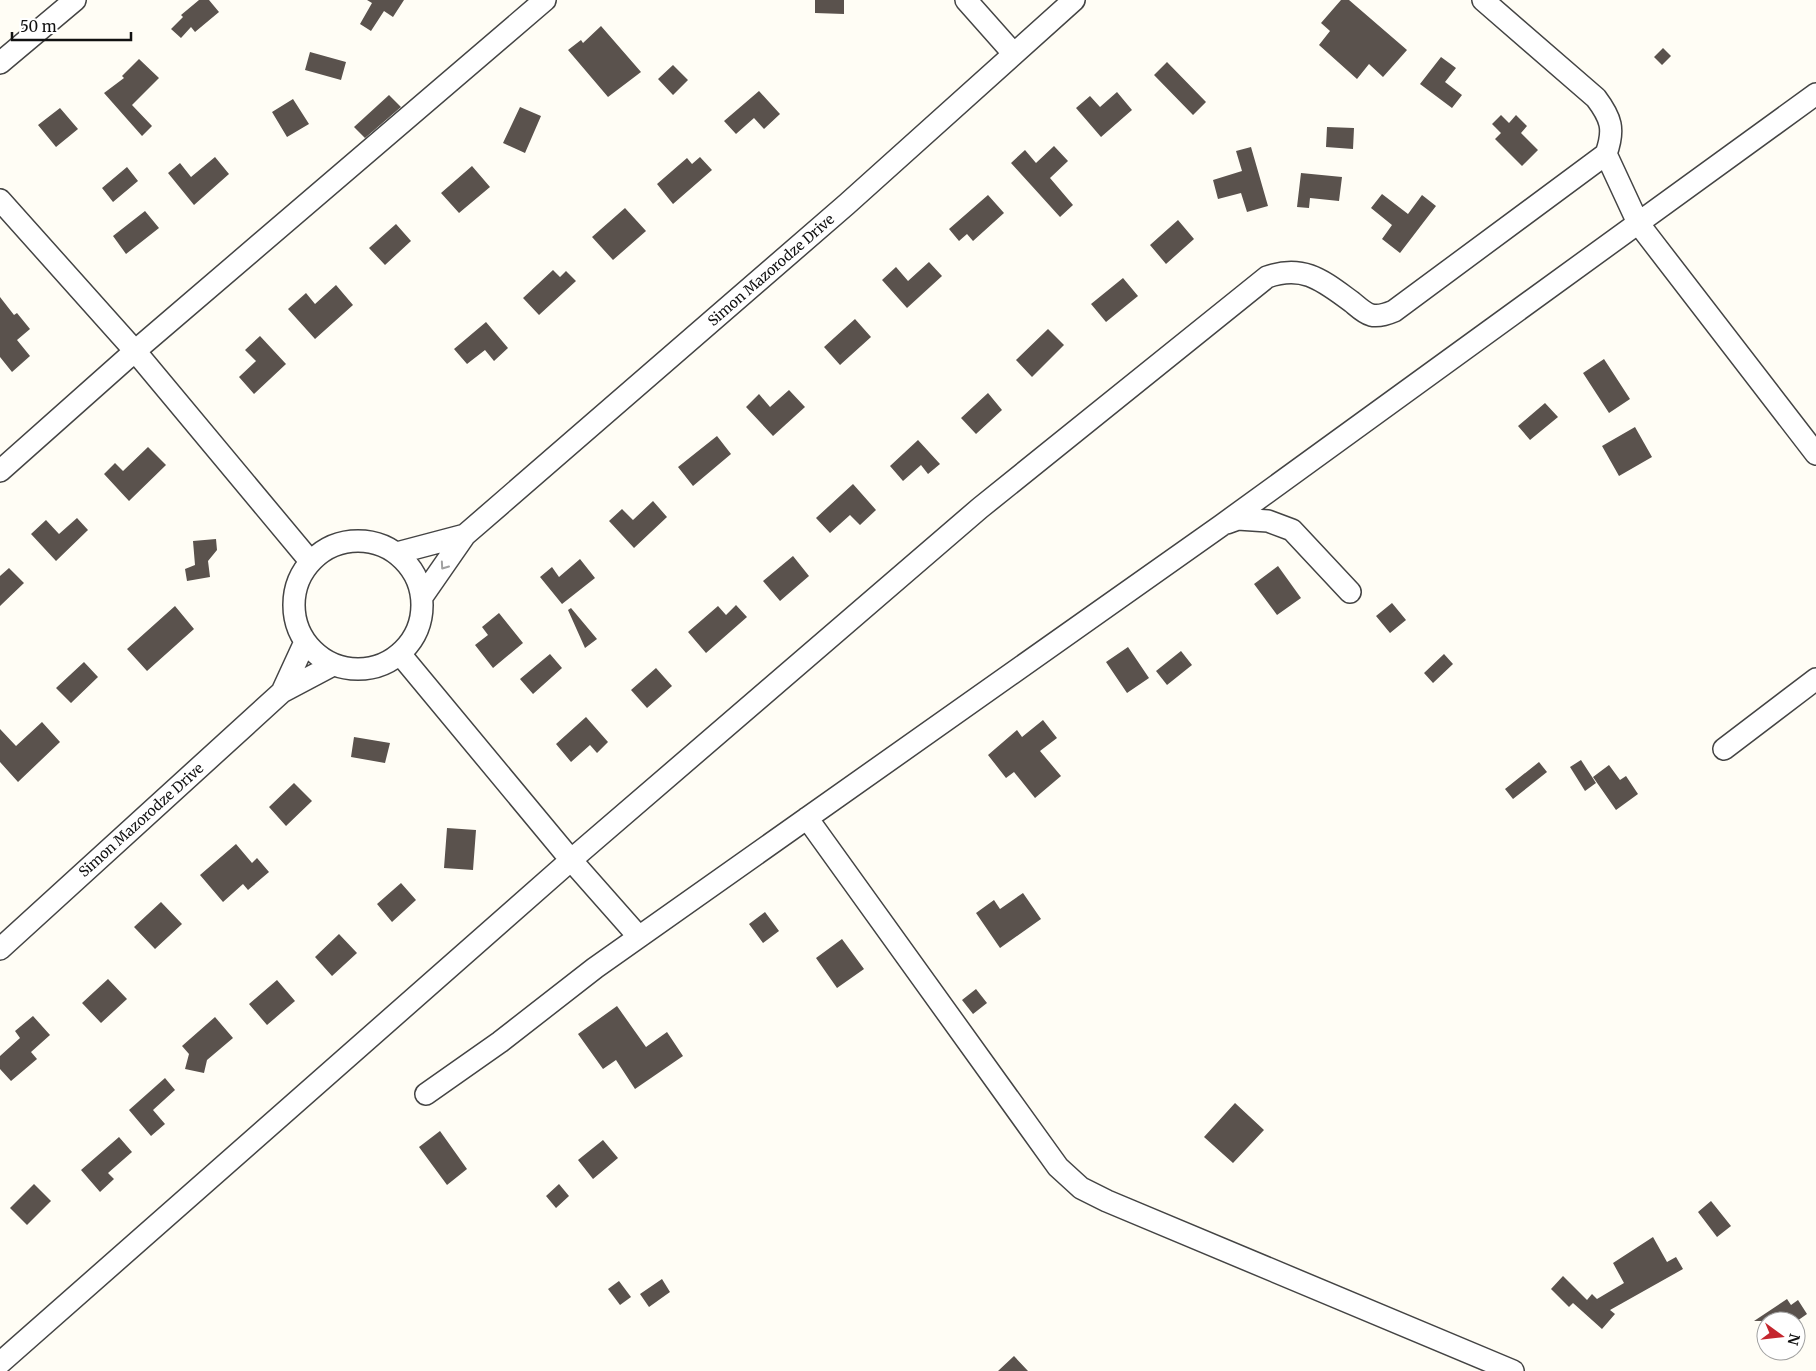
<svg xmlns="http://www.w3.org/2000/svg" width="1816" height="1371" viewBox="0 0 1816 1371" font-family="Merriweather,serif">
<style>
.building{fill:#5a524d}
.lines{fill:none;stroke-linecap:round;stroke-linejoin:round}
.minor-casing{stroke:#444;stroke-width:24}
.minor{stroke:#fff;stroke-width:21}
.oneway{stroke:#a0a0a0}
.labels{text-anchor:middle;stroke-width:5;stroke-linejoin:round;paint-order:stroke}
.street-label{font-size:14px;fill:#111;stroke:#fff}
</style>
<rect width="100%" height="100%" fill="#fffdf5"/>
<path class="building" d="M199,0H209L219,12L195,32L191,27L181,38L171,29L183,17L181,15Z
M367,0H404L393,17L384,11L371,31L360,24L372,3Z
M815,0H844V14L815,13Z
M1341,0H1349L1407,50L1383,77L1369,64L1357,79L1319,45L1330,31L1321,23Z
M601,26L641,72L608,97L568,50L581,40L583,43Z
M1663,48L1671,56L1662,65L1654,57Z
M310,52L346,62L341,80L305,70Z
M1441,57L1456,68L1445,82L1462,95L1452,108L1420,84Z
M139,59L159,78L132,105L152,126L142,136L104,93L124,78L122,76Z
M1167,62L1206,102L1193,115L1154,75Z
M673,65L688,80L673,95L658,79Z
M759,91L780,114L764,129L754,118L736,134L724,121Z
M1117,92L1132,110L1101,137L1076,108L1090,96L1100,107Z
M389,95L401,107L365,138L354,127Z
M293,99L309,124L287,137L272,112Z
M520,107L541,116L525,153L503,143Z
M60,108L78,129L56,147L38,125Z
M1501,115L1509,123L1516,115L1527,126L1521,133L1538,150L1522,166L1495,139L1501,133L1492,124Z
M1327,127L1354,128L1353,149L1326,147Z
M1054,146L1068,161L1050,178L1073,205L1060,217L1011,163L1025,150L1036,163Z
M1251,147L1268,206L1247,212L1241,193L1218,199L1213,180L1242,171L1236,151Z
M215,157L229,174L194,205L168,173L180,163L191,177Z
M700,157L712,170L673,204L657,184L687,158L692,164Z
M472,166L490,187L459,213L441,193Z
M127,167L138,181L113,202L102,188Z
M1301,173L1342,177L1339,201L1310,198L1309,208L1297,207Z
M1382,194L1408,214L1422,195L1436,206L1400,253L1382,239L1392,225L1371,208Z
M988,195L1004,213L973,241L967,234L959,241L949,229Z
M625,208L646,231L613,260L592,237Z
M145,211L159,228L126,254L113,236Z
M1178,220L1194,239L1166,264L1150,245Z
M396,224L411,241L385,265L369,248Z
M929,262L942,276L907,308L882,280L896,267L908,281Z
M553,270L560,277L566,271L576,281L539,315L523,298Z
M1123,278L1138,296L1106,322L1091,304Z
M336,285L353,305L315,339L288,309L306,293L315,304Z
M0,297L14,315L17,313L30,329L17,340L30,356L12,372L0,357Z
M855,319L871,337L840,365L824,347Z
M486,322L508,348L494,361L485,350L467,364L454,349Z
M1048,329L1064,345L1032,377L1016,360Z
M260,336L286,364L254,394L239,377L256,361L245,350Z
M1604,359L1630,399L1609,413L1583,373Z
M789,390L805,407L773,436L746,407L759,394L770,407Z
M988,393L1002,410L976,434L961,418Z
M1545,403L1558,417L1530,440L1518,426Z
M1635,427L1652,457L1619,476L1602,446Z
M717,436L731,454L693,486L678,467Z
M918,440L940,464L928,474L921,465L903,481L890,466Z
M148,447L166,465L129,501L104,474L115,463L123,471Z
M853,484L876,510L860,525L850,515L830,533L816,518Z
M653,501L667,517L634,548L609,521L622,509L633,520Z
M77,518L88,530L56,561L31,534L46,520L59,534Z
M216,539L217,550L208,561L210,577L187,581L185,569L195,565L193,541Z
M793,556L809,576L780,601L763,581Z
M580,559L595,578L562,604L540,577L552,567L559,577Z
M1278,566L1301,598L1277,615L1254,584Z
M9,568L24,583L0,606V576Z
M1392,603L1406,620L1390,633L1376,616Z
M736,605L747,617L706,653L688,632L718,606L726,615Z
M175,606L194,629L147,671L127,649Z
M571,608L597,639L585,648L568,610Z
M499,613L523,643L493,668L475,645L488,635L482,627Z
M1128,647L1149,678L1127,693L1106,662Z
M1181,651L1192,665L1167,685L1156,671Z
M550,654L562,668L533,694L520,679Z
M1444,654L1453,664L1433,683L1424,673Z
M84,662L98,677L71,703L56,688Z
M656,668L672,686L647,708L631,690Z
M586,717L608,742L597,753L590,745L571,762L556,744Z
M1043,720L1057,738L1040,751L1061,776L1035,798L1014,772L1006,778L988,755L1017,730L1022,737Z
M42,722L60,742L18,782L0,762V729L16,746Z
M354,737L390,743L385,763L351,757Z
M1581,760L1596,783L1585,791L1570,767Z
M1539,762L1547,772L1513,799L1505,789Z
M1609,765L1620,780L1626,776L1638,794L1616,810L1593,777Z
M294,783L312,801L286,826L269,807Z
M447,828L476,830L473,870L444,868Z
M236,844L252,863L257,858L269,872L248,890L243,884L223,902L200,875Z
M401,883L416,900L392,922L377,904Z
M1023,893L1041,919L1000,948L976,913L994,900L1000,909Z
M161,902L182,924L155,949L134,927Z
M765,912L779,931L763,943L749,924Z
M339,934L357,953L332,976L315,957Z
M842,939L864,969L837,988L816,958Z
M108,979L127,999L101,1023L82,1003Z
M277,980L295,1001L267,1025L249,1004Z
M976,989L987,1003L973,1014L962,1000Z
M617,1006L646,1047L667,1032L683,1056L635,1089L616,1060L603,1069L578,1034Z
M33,1016L50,1035L31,1052L37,1059L11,1081L0,1069V1056L20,1038L15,1031Z
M215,1017L233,1038L207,1060L204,1073L185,1069L189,1054L182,1046Z
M165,1078L175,1090L153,1110L165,1124L151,1136L129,1110Z
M1235,1103L1264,1130L1233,1163L1204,1137Z
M440,1131L467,1169L447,1185L419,1147Z
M119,1137L132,1152L108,1173L114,1179L100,1192L81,1170Z
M603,1140L618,1158L593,1179L578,1160Z
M34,1184L51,1201L27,1225L10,1208Z
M559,1184L569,1196L556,1208L546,1196Z
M1711,1201L1731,1226L1717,1237L1698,1212Z
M1653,1237L1667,1262L1676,1257L1683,1269L1610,1310L1615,1314L1602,1329L1573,1303L1569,1307L1551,1289L1563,1276L1587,1300L1592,1294L1597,1299L1624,1283L1613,1263Z
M662,1279L670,1292L649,1307L640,1294Z
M619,1281L631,1297L620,1305L608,1289Z
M1787,1299L1791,1305L1798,1300L1807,1314L1797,1321H1754Z
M1014,1356L1028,1371H998Z"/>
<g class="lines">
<defs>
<path id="minor" d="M966,0L1013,53
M0,63L75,0
M1606,154L1638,223L1816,454
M0,200L135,351L310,561
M0,471L135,351L545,0
M1227,523L1238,519L1268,521L1292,530L1350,592
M294 605a64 64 0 1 1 128 0a64 64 0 1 1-128 0Z
M397,553L465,535
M422,597L465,535L847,204L1074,0
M400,654L571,860L639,937
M282,692L305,642
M1724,749L1816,679
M807,818L1058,1167L1081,1188L1107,1201L1513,1371
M0,949L282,692L333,665
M426,1094L500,1042L595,968L1222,525L1816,94
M0,1363L571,860L980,508L1267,277C1304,264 1323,281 1352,302C1357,306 1364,313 1371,315C1379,317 1387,314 1394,311L1606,154C1615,129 1611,118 1596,98L1483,0"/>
</defs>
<use href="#minor" class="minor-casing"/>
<use href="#minor" class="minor"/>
</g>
<defs><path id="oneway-chevron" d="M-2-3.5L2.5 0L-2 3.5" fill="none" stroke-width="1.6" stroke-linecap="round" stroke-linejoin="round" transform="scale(1.25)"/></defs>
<use class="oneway" href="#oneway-chevron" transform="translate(444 566) rotate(125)"/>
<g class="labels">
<g class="street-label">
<text transform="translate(771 270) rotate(-41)" y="5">Simon Mazorodze Drive</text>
<text transform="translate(141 820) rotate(-42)" y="5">Simon Mazorodze Drive</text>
</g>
</g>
<g transform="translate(1781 1336) rotate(105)"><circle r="24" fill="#ffffff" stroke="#a0a0a0"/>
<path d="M0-4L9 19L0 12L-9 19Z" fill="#c4262e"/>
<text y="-8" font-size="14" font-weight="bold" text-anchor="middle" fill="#111111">N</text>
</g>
<path d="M12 32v8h119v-8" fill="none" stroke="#111111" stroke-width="2.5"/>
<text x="20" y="32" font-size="15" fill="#111111" stroke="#ffffff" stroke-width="4" paint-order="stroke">50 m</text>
</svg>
